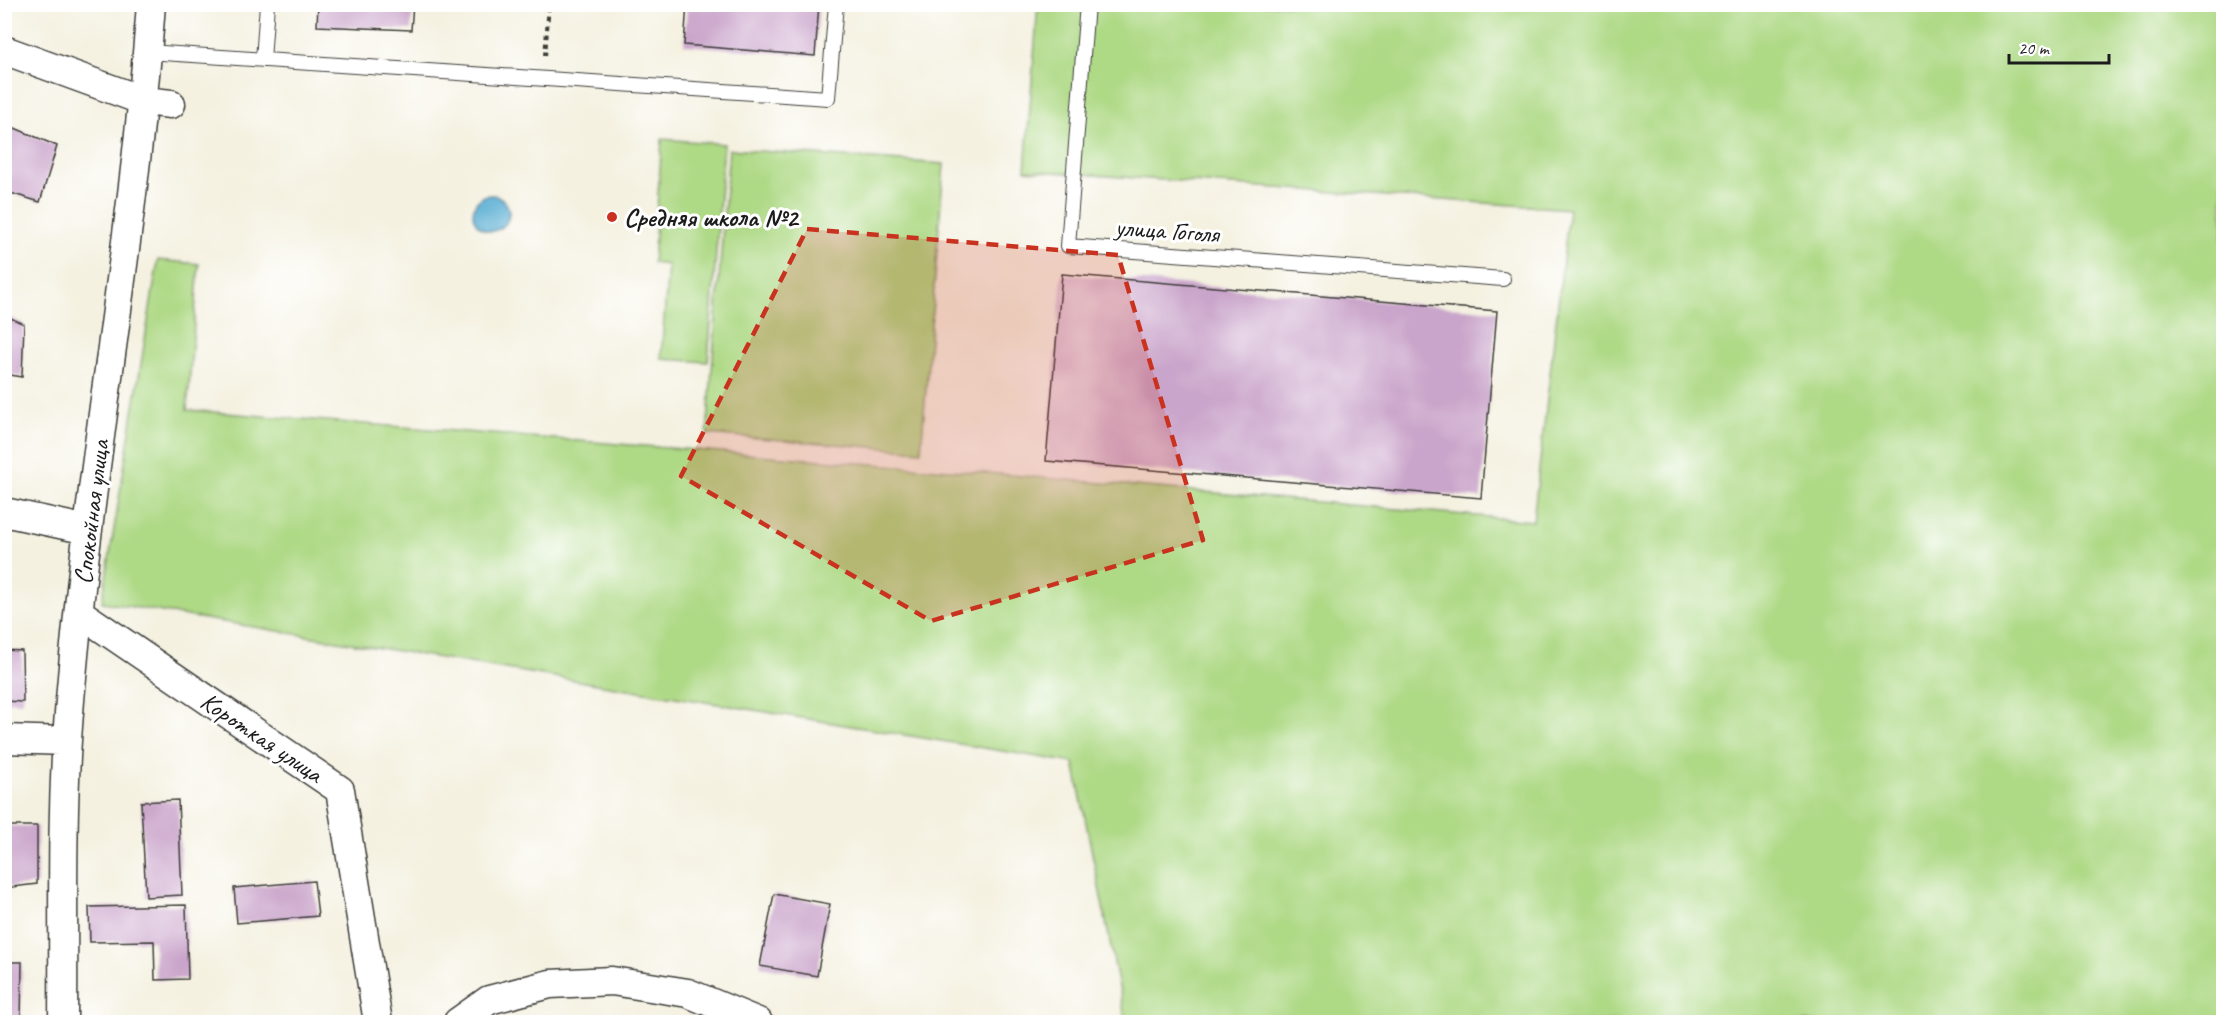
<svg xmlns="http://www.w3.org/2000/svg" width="2228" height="1027" viewBox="0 0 2228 1027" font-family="Caveat,sans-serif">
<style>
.green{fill:#aed985;stroke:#657a50;stroke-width:1.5}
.water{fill:#54acd1;stroke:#386476;stroke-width:1.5}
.building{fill:#caa5cb}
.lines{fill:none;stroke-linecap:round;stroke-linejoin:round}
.service-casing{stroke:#3c3c39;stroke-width:16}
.minor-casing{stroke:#3c3c39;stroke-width:31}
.path{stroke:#3c3c39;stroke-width:4;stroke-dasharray:4.5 4.5;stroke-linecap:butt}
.service{stroke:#fff;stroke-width:14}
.minor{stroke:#fff;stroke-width:28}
.marked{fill:#c8321e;fill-opacity:0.2;stroke:#c8321e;stroke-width:4.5;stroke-dasharray:12 8;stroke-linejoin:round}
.poi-dot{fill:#c8321e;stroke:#fff;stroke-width:2}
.labels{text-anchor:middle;stroke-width:6;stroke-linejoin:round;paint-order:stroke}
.poi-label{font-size:26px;font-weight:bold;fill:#1c1c1c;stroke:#fff;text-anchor:start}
.street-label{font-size:26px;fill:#1c1c1c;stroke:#fff}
</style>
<rect width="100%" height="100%" fill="#fff"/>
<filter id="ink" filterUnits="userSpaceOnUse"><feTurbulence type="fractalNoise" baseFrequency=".0167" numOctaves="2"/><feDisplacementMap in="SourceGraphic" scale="12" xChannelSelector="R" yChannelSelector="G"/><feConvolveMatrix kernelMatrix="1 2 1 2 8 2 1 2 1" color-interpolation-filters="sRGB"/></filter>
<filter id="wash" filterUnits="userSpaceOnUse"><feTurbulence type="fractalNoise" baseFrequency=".008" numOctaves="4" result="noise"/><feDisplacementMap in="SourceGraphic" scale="24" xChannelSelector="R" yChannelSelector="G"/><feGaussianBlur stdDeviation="1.35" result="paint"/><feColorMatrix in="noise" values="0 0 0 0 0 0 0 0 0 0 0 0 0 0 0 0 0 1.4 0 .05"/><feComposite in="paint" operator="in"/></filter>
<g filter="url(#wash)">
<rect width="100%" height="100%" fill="#f4f1e0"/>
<path class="green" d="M1038,5H2223V1022H1126L1074,763L102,602L158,260L199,264L187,410L1000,474L1533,521L1569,209L1025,170Z
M662,139L724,144L708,362L661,359L668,265L653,263Z
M729,149L944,164L921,451L707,434Z"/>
<path class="water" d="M473 213a18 18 0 1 1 36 0a18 18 0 1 1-36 0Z"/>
<g id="blocks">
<path class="building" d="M318,4H413L411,30L317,26Z
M687,4H819L815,56L684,45Z
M10,126L57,146L40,202L4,191V141Z
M1062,274L1497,311L1481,498L1046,461Z
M4,315L24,324L22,377L4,374Z
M4,650L22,651L23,702L4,701Z
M178,800L182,895L146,897L141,802Z
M4,826H37V884L4,888Z
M314,881L318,916L237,923L234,888Z
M774,894L830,904L817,976L760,966Z
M186,905L188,979L155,980L154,941L90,942L89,907Z
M4,962H22L21,1022H4Z"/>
</g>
</g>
<g filter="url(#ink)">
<use href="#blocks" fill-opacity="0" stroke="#3c3c39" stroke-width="1.5"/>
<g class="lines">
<defs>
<path id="service" d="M1087,4L1068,246L1503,279
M148,52L828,98L836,4
M263,60L267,4"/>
<path id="minor" d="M4,50L144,101L171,104
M4,512L88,530
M80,613L340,790L378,1022
M4,739L67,741
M63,1022C64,929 61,833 67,740C84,493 133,251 151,4
M458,1022L489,1000L550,984L612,981L688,993L758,1022"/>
</defs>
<use href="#service" class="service-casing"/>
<use href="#minor" class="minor-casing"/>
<path class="path" d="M545,56L549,4"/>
<use href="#service" class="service"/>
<use href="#minor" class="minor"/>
</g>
</g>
<path class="marked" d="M807,229L1118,255L1203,540L931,621L681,476Z"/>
<circle class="poi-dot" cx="612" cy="217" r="6"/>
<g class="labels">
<g class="poi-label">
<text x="624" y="226">Средняя школа №2</text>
</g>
<g class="street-label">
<text transform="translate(1167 230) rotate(4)" y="9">улица Гоголя</text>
<text transform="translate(91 512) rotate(-83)" y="9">Спокойная улица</text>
<text transform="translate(262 737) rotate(34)" y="9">Короткая улица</text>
</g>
</g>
<rect width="2228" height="1027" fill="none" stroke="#fff" stroke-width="24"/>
<path d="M2009 54v9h100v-9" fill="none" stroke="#1c1c1c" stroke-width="3"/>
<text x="2018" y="54" font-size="18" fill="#1c1c1c" stroke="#ffffff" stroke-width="4.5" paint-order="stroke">20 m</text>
</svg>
